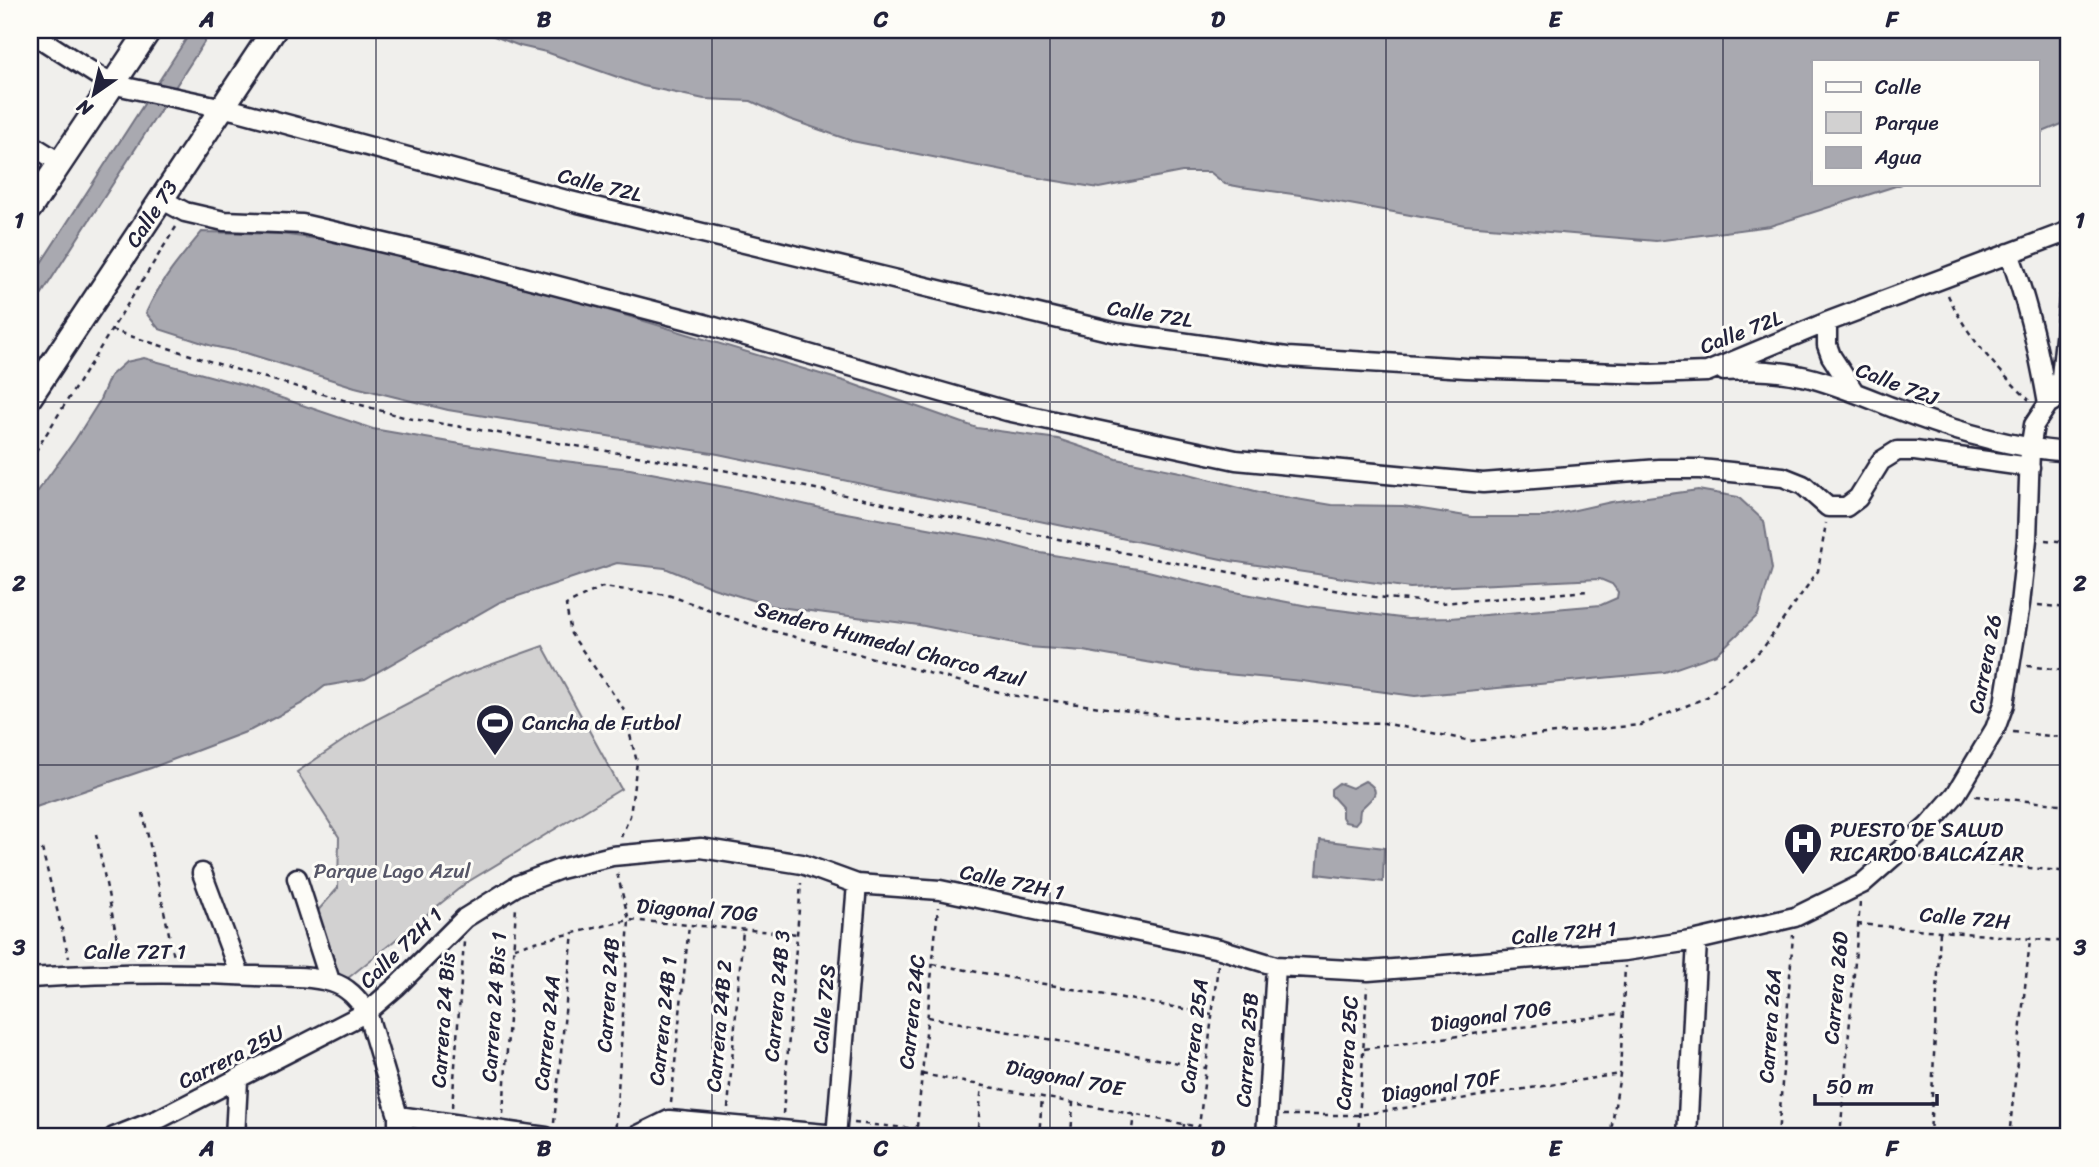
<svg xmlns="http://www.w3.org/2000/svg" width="2099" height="1167" viewBox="0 0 2099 1167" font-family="Sriracha,sans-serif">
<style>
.green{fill:#d2d1d1;stroke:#7a7a86;stroke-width:2}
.water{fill:#a9a9b0;stroke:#737381;stroke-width:2}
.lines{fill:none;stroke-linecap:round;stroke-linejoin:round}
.minor-casing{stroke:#22223b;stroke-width:23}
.major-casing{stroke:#22223b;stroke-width:28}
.path{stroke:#22223b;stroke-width:2.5;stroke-dasharray:5 5;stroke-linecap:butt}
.minor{stroke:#fdfcf7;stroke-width:18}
.major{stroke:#fdfcf7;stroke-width:23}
.grid{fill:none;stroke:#22223b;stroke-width:2;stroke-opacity:0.55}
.labels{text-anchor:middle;stroke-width:6;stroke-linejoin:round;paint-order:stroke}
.street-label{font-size:21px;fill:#22223b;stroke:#fdfcf7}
.poi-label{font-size:21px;fill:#22223b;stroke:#fdfcf7;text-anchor:start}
.park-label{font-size:21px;fill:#575768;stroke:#fdfcf7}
.neatline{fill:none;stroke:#22223b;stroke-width:2.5}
.grid-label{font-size:23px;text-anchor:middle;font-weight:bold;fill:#22223b}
</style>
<rect width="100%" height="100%" fill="#f0efec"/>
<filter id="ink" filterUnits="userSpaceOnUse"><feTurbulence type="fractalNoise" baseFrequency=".0143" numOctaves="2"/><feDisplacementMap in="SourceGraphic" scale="14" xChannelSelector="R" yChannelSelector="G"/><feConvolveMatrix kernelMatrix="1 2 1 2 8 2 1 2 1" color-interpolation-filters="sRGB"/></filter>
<g filter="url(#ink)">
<path class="green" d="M543,646L621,789L466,883L342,983L314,915L338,888L339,837L297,772L366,725L462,675Z"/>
<path class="water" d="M192,30H212L30,312V280Z
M478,30H2069V121L2038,134V61H1814V184H1902L1770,226L1656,241L1465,225L1300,195L1241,187L1225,184L1210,172H1182L1099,188L1044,179L852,141L789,119L751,101L704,99L643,86L546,52L520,46Z
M202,232L280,234L326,240L498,277L847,382L977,428L1058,439L1117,459L1185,473L1267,494L1332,505L1403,506L1472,517H1544L1611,502L1698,490L1738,497L1764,521L1772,569L1758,615L1717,654L1665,672L1415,696L1302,681L1204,672L1083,651L1028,647L919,625L771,606L713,588L665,568L617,563L500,602L365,679L325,686L303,703L251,730L151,768L30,809V502L75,440L99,402L110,376L126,362L144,358L243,385L373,429L548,459L630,469L736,489L830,510L988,539L1041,553L1144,570L1230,591L1308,606L1408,619L1450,618L1601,605L1617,598L1618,592L1612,584L1600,579L1410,588L1231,561L718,454L448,410L355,387L246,353L212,346L159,329L146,313C159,283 181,257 202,232Z
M1365,781C1385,792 1370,799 1360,810L1359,819L1355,824L1345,822L1342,817V807L1331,795V789L1339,783L1352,788Z
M1320,840L1384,848L1383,882L1317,874Z"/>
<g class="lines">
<defs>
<path id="minor" d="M30,32L111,84L238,111L570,201L1117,333L1287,357L1466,368L1650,374L1707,372L1827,322L2069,231
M30,144L59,162
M161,199L185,212L224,221L302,224L462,261L704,324L1007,411L1236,460L1483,483L1659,469H1700L1783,477L1803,485L1828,507H1846L1858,498L1881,461L1897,451H1915L2030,467
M2009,253C2028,303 2039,352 2048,404
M1827,322V345L1831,356L1853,390
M1724,371C1795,366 1830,383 1894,408C1950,430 2009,448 2069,452
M2059,396L2069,300
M202,873L240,975
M297,878L330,981
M30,978C105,973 181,972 256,976C280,977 307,975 331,982C348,987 357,998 367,1012L398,1116V1137
M398,1116L546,1137
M114,1137L159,1119L367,1012L396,987L465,918L518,885L560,869L612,856L701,848L802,864L857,884L940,890L1220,949L1276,966L1368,971L1625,951L1697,940L1795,917L1862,884L1928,826L1956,794L1995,729L2004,704L2020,604L2027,539L2030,450L2034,425L2048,404L2069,392
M235,1137L238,1080
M634,1137L669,1120L837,1135
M836,1137L857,884
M1266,1137L1276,966
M1687,1137L1697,940"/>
<g id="major">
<path d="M30,208L149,30"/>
<path id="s1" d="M30,397L274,30"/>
</g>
</defs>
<use href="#minor" class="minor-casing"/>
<use href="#major" class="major-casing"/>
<path class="path" d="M1948,295C1967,337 1997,369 2029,400
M111,330L241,371L407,418L728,471L1165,561L1375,597L1441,603L1588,591
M30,460L176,227
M2045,540L2069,542
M2038,605L2069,608
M2027,666L2069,671
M2013,732L2069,738
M1975,796L2069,805
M143,813L174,957
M96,834L121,958
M621,837L630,816L637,762L623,708L571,634L566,605L602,587L668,595L758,627L1010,695L1175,717L1384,723L1471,741L1641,725L1707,697L1763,648L1818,571L1826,523
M42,849L69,958
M1918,857L2069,872
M1857,924L2069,942
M514,947L629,920L798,934
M933,964L1212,1014
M928,1017L1206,1068
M1364,1049L1624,1013
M922,1074L1199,1127L1218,965
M671,1103L689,925
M452,1107L464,942
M728,1108L743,930
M503,1114L516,907
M783,1114L801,883
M1283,1115H1359L1620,1074
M554,1123L573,932
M854,1123L917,1129
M1778,1132L1819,1137
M615,1137L629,920L617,873
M916,1137L938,907
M977,1137L982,1085
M1039,1137L1042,1097
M1071,1137L1073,1103
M1131,1137L1134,1114
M1183,1137L1184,1124
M1358,1137L1367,987
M1590,1137L1611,1135
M1610,1137L1620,1074L1625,966
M1778,1137L1793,935
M1840,1137L1860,903
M1930,1137L1940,931
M2009,1137L2030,940"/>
<use href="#minor" class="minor"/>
<use href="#major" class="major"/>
</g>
</g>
<path class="grid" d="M376,30V1137M712,30V1137M1050,30V1137M1386,30V1137M1723,30V1137M30,402H2069M30,765H2069"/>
<defs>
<symbol id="stadium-pin" viewBox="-11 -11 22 30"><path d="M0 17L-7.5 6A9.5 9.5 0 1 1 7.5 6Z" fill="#22223b" stroke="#fdfcf7"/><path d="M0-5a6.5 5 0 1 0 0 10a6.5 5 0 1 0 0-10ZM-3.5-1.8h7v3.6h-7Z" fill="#fff"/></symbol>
<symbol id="hospital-pin" viewBox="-11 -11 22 30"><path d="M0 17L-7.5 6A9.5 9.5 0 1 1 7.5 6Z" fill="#22223b" stroke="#fdfcf7"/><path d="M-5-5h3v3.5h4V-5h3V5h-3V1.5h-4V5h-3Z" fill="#fff"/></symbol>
</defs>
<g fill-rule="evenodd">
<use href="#stadium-pin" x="473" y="701" width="44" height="60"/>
<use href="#hospital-pin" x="1781" y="820" width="44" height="60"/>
</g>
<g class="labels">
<g class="street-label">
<text transform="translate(600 185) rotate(14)" y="7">Calle 72L</text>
<text dy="7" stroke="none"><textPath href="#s1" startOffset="220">Calle 73</textPath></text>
<text transform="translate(1150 314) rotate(9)" y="7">Calle 72L</text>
<text transform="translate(1741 332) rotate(-21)" y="7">Calle 72L</text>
<text transform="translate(1897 384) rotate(21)" y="7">Calle 72J</text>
<text transform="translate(890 644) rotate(15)" y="7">Sendero Humedal Charco Azul</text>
<text transform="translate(1985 664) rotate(-79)" y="7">Carrera 26</text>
<text transform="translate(1012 882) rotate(12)" y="7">Calle 72H 1</text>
<text transform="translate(697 910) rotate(4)" y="7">Diagonal 70G</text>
<text transform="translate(1965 918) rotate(5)" y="7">Calle 72H</text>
<text transform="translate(1564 933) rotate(-5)" y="7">Calle 72H 1</text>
<text transform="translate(401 948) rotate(-44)" y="7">Calle 72H 1</text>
<text x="135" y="959">Calle 72T 1</text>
<text transform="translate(1836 988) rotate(-85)" y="7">Carrera 26D</text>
<text transform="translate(608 995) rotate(-86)" y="7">Carrera 24B</text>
<text transform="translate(777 996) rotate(-85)" y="7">Carrera 24B 3</text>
<text transform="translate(494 1007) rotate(-86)" y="7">Carrera 24 Bis 1</text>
<text transform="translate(824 1009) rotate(-85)" y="7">Calle 72S</text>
<text transform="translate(912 1012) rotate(-84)" y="7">Carrera 24C</text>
<text transform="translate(1491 1016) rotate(-8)" y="7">Diagonal 70G</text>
<text transform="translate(443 1020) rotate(-86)" y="7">Carrera 24 Bis</text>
<text transform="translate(663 1021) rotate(-84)" y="7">Carrera 24B 1</text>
<text transform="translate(719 1026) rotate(-85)" y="7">Carrera 24B 2</text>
<text transform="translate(1770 1026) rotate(-86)" y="7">Carrera 26A</text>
<text transform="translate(547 1033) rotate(-84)" y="7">Carrera 24A</text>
<text transform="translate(1194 1036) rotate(-83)" y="7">Carrera 25A</text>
<text transform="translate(1247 1050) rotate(-86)" y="7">Carrera 25B</text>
<text transform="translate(1347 1053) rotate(-86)" y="7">Carrera 25C</text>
<text transform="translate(231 1057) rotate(-27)" y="7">Carrera 25U</text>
<text transform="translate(1065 1078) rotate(11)" y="7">Diagonal 70E</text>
<text transform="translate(1441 1086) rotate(-9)" y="7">Diagonal 70F</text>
</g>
<g class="poi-label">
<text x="522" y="730">Cancha de Futbol</text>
<text x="1830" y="837">PUESTO DE SALUD<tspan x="1830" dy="24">RICARDO BALCÁZAR</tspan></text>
</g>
<g class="park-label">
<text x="392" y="878">Parque Lago Azul</text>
</g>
</g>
<rect width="2099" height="1167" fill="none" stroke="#fdfcf7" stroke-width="77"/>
<rect x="1812" y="60" width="228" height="126" fill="#fdfcf7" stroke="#a5a5ac" stroke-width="2"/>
<rect x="1826" y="82" width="35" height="10" fill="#fdfcf7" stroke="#a5a5ac" stroke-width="2"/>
<text x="1875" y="94" font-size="21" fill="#22223b">Calle</text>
<rect x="1826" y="112" width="35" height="21" fill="#d2d1d1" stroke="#a5a5ac" stroke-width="2"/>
<text x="1875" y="130" font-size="21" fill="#22223b">Parque</text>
<rect x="1826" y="147" width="35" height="21" fill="#a9a9b0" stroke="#a5a5ac" stroke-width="2"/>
<text x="1875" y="164" font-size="21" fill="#22223b">Agua</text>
<g transform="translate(94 94) rotate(214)" stroke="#fdfcf7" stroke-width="5" paint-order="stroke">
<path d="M0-5L12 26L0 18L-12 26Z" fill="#22223b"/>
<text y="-10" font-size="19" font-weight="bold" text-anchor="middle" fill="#22223b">N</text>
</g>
<path d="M1815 1094v10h122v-10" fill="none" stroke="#22223b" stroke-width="3.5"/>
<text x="1826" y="1094" font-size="21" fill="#22223b" stroke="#fdfcf7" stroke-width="5" paint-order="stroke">50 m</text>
<rect x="38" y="38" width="2022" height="1090" class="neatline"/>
<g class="grid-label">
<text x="207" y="27">A</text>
<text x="544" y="27">B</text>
<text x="881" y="27">C</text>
<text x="1218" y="27">D</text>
<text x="1555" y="27">E</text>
<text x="1892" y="27">F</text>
<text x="19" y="228">1</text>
<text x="2080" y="228">1</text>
<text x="19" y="591">2</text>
<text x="2080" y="591">2</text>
<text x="19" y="955">3</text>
<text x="2080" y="955">3</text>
<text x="207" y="1156">A</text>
<text x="544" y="1156">B</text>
<text x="881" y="1156">C</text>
<text x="1218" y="1156">D</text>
<text x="1555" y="1156">E</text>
<text x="1892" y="1156">F</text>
</g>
</svg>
